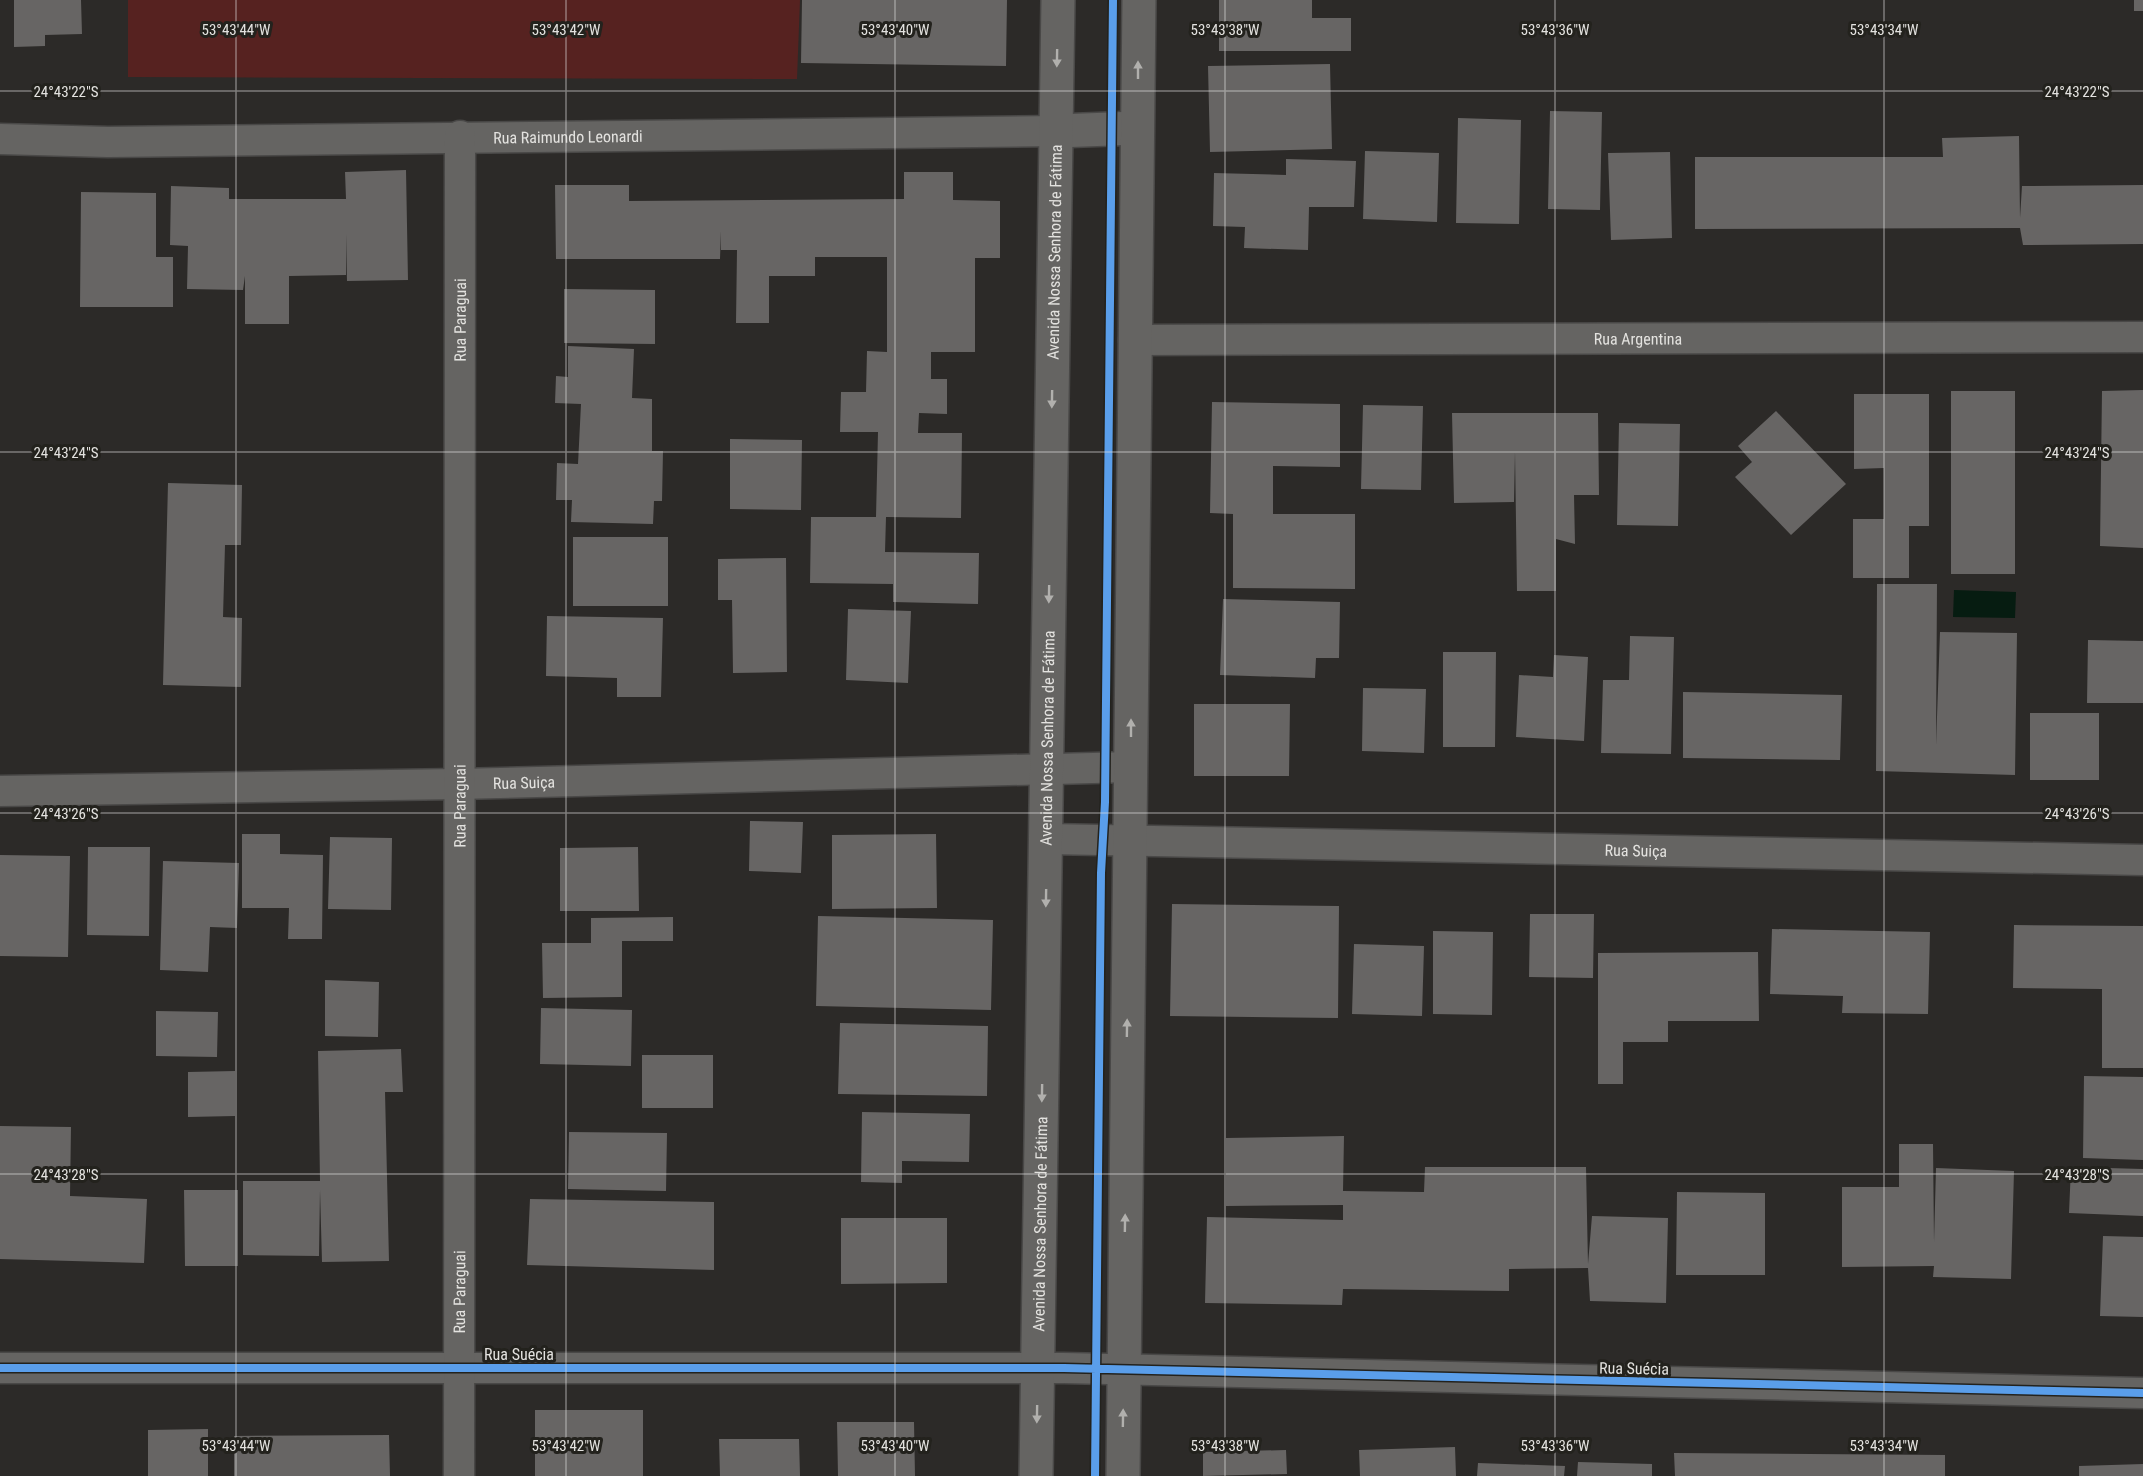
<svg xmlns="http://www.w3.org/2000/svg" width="2143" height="1476" viewBox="0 0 2143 1476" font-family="'Roboto Condensed',sans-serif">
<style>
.green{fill:#562220}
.water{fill:#061c11}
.building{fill:#676564}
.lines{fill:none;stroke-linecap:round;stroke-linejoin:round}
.street-casing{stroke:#494847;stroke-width:33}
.secondary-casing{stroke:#494847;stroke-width:36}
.street{stroke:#656462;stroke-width:30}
.secondary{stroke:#656462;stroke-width:33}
.cycleway-casing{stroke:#23221d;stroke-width:11}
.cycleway{stroke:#5a9eea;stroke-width:8}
.oneway{fill:#b1b0ad}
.ticks{fill:none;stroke:#e3e2df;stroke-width:1.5;stroke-opacity:0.45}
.labels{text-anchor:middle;stroke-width:6;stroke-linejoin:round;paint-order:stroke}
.street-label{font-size:16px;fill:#e3e2df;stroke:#23221d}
.ticks-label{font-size:15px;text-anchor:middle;fill:#e3e2df;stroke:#23221d;stroke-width:6;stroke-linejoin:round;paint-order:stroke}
</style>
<rect width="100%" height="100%" fill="#2c2a28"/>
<path class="green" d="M128,0H800L797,79L128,77Z"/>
<path class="water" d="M1954,590L2016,592L2015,618L1953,617Z"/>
<path class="building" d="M14,0H81L82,34L45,35V46L14,47Z
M802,0H1007L1006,66L801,63Z
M1219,0H1312V18H1351V51H1219Z
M2134,0H2143V11H2134Z
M1330,64L1332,149L1210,152L1208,66Z
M1550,111L1602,112L1600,210L1548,209Z
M1458,118L1521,120L1519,224L1456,223Z
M2019,136L2020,218L2022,186L2143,185V244L2023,245L2020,228L1695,229V157H1943L1942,138Z
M1365,151L1439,153L1437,222L1363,219Z
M1670,152L1672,238L1611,240L1608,153Z
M1286,159L1356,161L1354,207H1309L1308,250L1244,248L1245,227L1213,226L1214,173L1286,175Z
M406,170L408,280L347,281L346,234V275L289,276V324H245V276L243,290L187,289L188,246L170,245L171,186L229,188V199H346L345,172Z
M904,172H953V200L1000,201V258H975V352H931V379H947V414L919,413L918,433H962L961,518L886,517L885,552L979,553L978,604L893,602V584L810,583L811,517H876L878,432H840L841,392H866L867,351L887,352V257H815V276H769V323H736L737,250H721V231L720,259H556L555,185H629V201L904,199Z
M81,192L156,193V257H173V307H80Z
M564,289L655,290V344L564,343Z
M568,346L634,349L632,398L652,399V451H663L662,501H654L653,524L571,522L572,500H556L557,463L578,464L581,404L555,403L556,376L568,377Z
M2143,390V548L2100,546L2102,391Z
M1951,391H2015V574H1951Z
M1854,394H1929V526H1909V578H1853V519H1884V468L1854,469Z
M1212,402L1340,404V467L1273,466V514H1355V589L1233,588V514L1210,513Z
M1363,405L1423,406L1421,490L1361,489Z
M1776,411L1846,484L1791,535L1735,477L1752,462L1738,446Z
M1452,413H1598L1599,495H1574L1575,544L1556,539V591H1517L1515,452L1514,502L1454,503Z
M1619,423L1680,424L1678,526L1617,525Z
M730,439L802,440L801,510L730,509Z
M168,483L242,485L241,545H225L223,617L242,618L241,687L163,685Z
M573,537H668V606H573Z
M786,558L787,672L733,673L732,600H718V559Z
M1877,584H1937L1936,745L1940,632L2017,633L2015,775L1876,771Z
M1223,599L1340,602L1339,658H1316L1315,678L1220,675Z
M848,609L911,611L908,683L846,680Z
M547,616L663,618L661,697H617V678L546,676Z
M1630,636L1674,637L1671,754L1601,753L1603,680H1629Z
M2088,640L2143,641V703H2087Z
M1443,652H1496L1495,747H1443Z
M1554,655L1588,657L1584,741L1516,737L1519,675L1553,677Z
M1363,688L1426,689L1424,753L1362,751Z
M1683,692L1842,695L1840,760L1683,758Z
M1194,704H1290L1289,776H1194Z
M2030,713H2099V780H2030Z
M750,821L803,822L801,873L749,871Z
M242,834H280V854L323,855L322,939H288L289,908H242Z
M936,834L937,908L832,909V835Z
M330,837L392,838L391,910L328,909Z
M88,847H150L149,936L87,935Z
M638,847L639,911H560V848Z
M0,855L70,856L68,957L0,956Z
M163,861L239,863L237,928L210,927L208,972L160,970Z
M1172,904L1339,906L1338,1018L1170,1016Z
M1530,914H1594L1593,978L1529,977Z
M818,916L993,920L991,1010L816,1006Z
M673,917V941H622V997L543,998L542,943H591V918Z
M2014,925L2143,926V1068H2102V989L2013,988Z
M1772,929L1930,932L1928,1014L1842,1013L1843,996L1770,994Z
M1433,931L1493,932L1492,1015L1433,1014Z
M1354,944L1424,946L1422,1016L1352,1014Z
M1758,952L1759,1021H1668V1042H1623V1084H1598V953Z
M325,980L379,982L378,1037L325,1036Z
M541,1008L632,1010L631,1066L540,1064Z
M156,1011L218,1012L217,1057L156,1056Z
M840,1023L988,1026L987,1096L838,1094Z
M401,1049L403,1092H385L389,1261L322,1262L320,1190L319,1256L243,1255V1181H320L318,1051Z
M642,1055H713V1108H642Z
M235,1071V1116L188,1117V1072Z
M2084,1076L2143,1077V1160L2083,1158Z
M862,1112L970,1114L969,1162L902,1161V1183L861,1182Z
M0,1126L71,1127L70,1196L147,1199L144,1263L0,1259Z
M569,1132L667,1133L666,1191L568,1189Z
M1344,1136L1343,1191L1424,1192L1425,1167H1586L1588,1264L1592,1216L1668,1218L1666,1303L1590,1301L1588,1268L1509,1269V1291L1343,1289L1342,1305L1205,1303L1207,1217L1343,1220V1205L1226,1206V1138Z
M1899,1144H1933L1934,1242L1936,1168L2014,1171L2011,1279L1933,1277L1934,1266L1842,1267V1187H1899Z
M2071,1167L2143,1169V1216L2069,1213Z
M184,1190H238V1266H185Z
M1677,1192L1765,1193V1275H1676Z
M530,1199L714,1202V1270L527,1265Z
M841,1218H947V1283L841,1284Z
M2103,1236L2143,1237V1317L2100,1316Z
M535,1410H643V1476H535Z
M837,1422H914L915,1476H838Z
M208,1429V1476H148V1430Z
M389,1435L390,1476H234V1436Z
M719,1439H799L800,1476H720Z
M1455,1447L1456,1476H1360L1359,1450Z
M1286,1450L1287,1474L1203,1476V1452Z
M1674,1453L1945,1455V1476H1675Z
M1578,1462L1652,1464V1476H1577Z
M1478,1463L1565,1466L1564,1476H1477Z
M2143,1464V1476H2079V1466Z"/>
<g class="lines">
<defs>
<g id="street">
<path id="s1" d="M0,139L108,142L1057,131"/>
<path id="s2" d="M1134,340L2143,337"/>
<path id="s3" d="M0,791L458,784L1131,767"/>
<path id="s4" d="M1048,839L2143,860"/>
<path d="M0,1368H1064L2143,1393"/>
<path id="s5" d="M459,1476L460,136"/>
</g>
<g id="secondary">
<path d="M1057,131L1137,128"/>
<path id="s6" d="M1036,1476L1058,0"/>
<path d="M1123,1476L1139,0"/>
</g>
</defs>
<use href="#street" class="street-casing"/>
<use href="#secondary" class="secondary-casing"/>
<use href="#street" class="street"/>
<use href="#secondary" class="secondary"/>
<defs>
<path id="cycleway" d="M0,1368H1064L2143,1393
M1095,1476L1101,873L1105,802L1113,0"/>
</defs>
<use href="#cycleway" class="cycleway-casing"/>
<use href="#cycleway" class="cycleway"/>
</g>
<defs><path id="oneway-solid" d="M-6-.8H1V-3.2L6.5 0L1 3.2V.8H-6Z" transform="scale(1.5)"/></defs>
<g class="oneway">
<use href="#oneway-solid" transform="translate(1057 58) rotate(91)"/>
<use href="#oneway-solid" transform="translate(1138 70) rotate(-90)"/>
<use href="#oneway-solid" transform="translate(1052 399) rotate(91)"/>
<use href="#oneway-solid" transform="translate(1049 594) rotate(91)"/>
<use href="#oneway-solid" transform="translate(1131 728) rotate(-90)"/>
<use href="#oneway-solid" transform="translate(1046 898) rotate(91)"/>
<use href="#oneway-solid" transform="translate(1127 1028) rotate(-89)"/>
<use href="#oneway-solid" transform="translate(1042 1093) rotate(91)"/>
<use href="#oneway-solid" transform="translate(1125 1223) rotate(-89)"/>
<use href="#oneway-solid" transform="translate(1037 1414) rotate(91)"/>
<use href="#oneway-solid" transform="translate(1123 1418) rotate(-89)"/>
</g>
<path class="ticks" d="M236,0V1476M566,0V1476M895,0V1476M1225,0V1476M1555,0V1476M1884,0V1476M0,91H2143M0,452H2143M0,813H2143M0,1174H2143"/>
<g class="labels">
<g class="street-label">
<text dy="6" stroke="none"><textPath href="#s1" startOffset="568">Rua Raimundo Leonardi</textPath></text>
<text dy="6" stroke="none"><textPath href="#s6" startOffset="1224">Avenida Nossa Senhora de Fátima</textPath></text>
<text dy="6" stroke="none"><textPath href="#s5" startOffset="1156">Rua Paraguai</textPath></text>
<text dy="6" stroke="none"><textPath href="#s2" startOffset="504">Rua Argentina</textPath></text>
<text dy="6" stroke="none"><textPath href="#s6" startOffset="738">Avenida Nossa Senhora de Fátima</textPath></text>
<text dy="6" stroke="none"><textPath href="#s3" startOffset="524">Rua Suiça</textPath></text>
<text dy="6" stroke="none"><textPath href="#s5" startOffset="670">Rua Paraguai</textPath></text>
<text dy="6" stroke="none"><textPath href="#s4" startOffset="588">Rua Suiça</textPath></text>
<text dy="6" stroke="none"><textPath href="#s6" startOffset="252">Avenida Nossa Senhora de Fátima</textPath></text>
<text dy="6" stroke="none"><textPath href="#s5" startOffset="184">Rua Paraguai</textPath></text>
<text x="519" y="1360">Rua Suécia</text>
<text transform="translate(1634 1368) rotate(1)" y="6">Rua Suécia</text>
</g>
</g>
<g class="ticks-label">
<text x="236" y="35">53°43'44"W</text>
<text x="566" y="35">53°43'42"W</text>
<text x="895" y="35">53°43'40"W</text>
<text x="1225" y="35">53°43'38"W</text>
<text x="1555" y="35">53°43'36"W</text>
<text x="1884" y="35">53°43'34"W</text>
<text x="66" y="97">24°43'22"S</text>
<text x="2077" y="97">24°43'22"S</text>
<text x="66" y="458">24°43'24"S</text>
<text x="2077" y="458">24°43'24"S</text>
<text x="66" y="819">24°43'26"S</text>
<text x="2077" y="819">24°43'26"S</text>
<text x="66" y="1180">24°43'28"S</text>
<text x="2077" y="1180">24°43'28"S</text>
<text x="236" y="1451">53°43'44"W</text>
<text x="566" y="1451">53°43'42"W</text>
<text x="895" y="1451">53°43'40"W</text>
<text x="1225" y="1451">53°43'38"W</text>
<text x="1555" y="1451">53°43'36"W</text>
<text x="1884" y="1451">53°43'34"W</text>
</g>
</svg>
